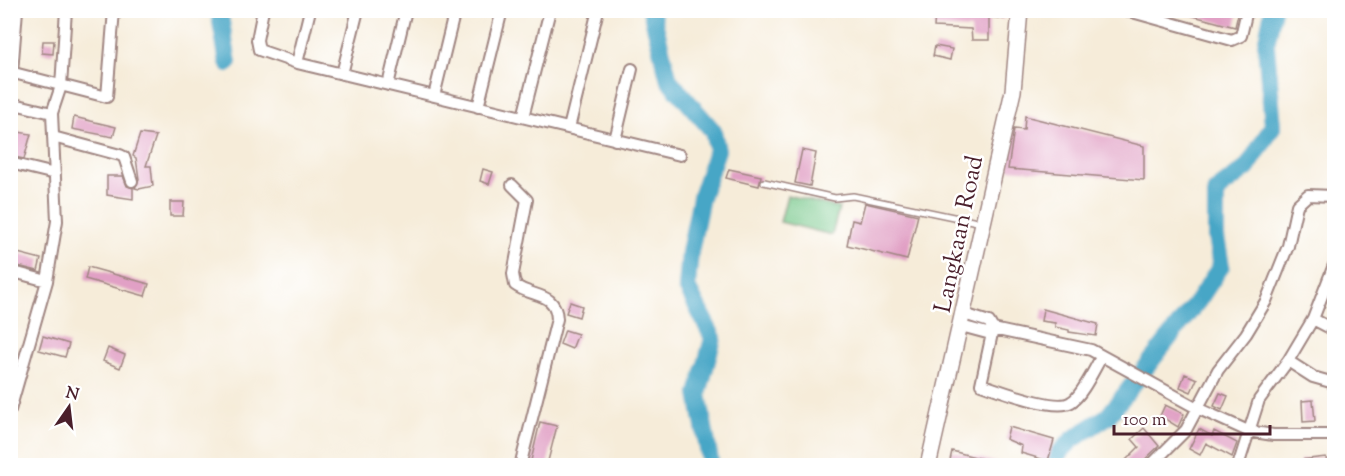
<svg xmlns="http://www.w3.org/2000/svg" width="1345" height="476" viewBox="0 0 1345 476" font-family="'Sorts Mill Goudy',serif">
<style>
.pitch{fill:#76c789;stroke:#60735a;stroke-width:1.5}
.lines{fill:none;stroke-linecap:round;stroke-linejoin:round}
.river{stroke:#47a6c6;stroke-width:18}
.building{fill:#e1a0c5}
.lane-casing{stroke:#a08682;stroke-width:8}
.street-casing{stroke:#a08682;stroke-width:14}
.secondary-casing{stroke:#a08682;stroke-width:18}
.lane{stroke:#fff;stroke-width:5}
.street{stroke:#fff;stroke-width:10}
.secondary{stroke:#fff;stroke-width:15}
.labels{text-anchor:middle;stroke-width:5;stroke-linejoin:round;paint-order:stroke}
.street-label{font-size:24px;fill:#4a1f2b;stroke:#fff}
</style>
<rect width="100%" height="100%" fill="#fff"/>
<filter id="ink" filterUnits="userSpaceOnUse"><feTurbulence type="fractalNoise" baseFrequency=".0167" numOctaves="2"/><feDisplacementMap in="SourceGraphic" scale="12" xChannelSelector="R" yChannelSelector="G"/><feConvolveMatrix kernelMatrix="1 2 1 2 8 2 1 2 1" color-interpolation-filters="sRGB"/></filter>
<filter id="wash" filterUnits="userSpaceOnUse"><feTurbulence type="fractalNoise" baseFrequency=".008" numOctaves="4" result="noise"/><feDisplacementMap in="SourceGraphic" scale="24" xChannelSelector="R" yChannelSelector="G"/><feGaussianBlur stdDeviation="1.35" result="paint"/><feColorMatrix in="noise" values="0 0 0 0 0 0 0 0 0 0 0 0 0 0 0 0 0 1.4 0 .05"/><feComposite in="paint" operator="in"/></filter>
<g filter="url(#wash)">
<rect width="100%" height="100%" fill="#f6ecd9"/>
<path class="pitch" d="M787,195L839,208L832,235L780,222Z"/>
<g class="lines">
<path class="river" d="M219,10L228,63
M651,10L669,80L713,131L717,150L701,197L690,252L687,287L713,338L698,394L711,466
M1050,466L1051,461L1073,439L1108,416L1198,301L1221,266L1216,237V191L1247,168L1273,126L1266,45L1273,10"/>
</g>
<g id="blocks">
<path class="building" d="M968,10H1005L1004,19L989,17V40H972L971,29L934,27L935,12L967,14Z
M1182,10H1239L1235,27L1182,13Z
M43,41H54L53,54L42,53Z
M935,46L952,49L950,60L933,56Z
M1025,116L1144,146V180L1008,169L1014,129L1024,130Z
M74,117L116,127L113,137L72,129Z
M12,131L31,134L24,159L10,156Z
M140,134L156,136L146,166H151L153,186L139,189L135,188L139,179L136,158L133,156Z
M802,150L816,153L810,186L795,183Z
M483,169L493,172L489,184L480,181Z
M729,169L761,176L759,186L726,178Z
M107,176H123L127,186L133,188V199L107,195Z
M170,202H184L183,216H170Z
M865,203L918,215L907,260L847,245L852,220L860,222Z
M10,251L41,259L38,271L10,264Z
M88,267L149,284L145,296L85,279Z
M570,302L582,306L579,317L566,313Z
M1043,309L1098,324L1096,336L1069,332V330L1055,327V323L1041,321Z
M565,330L578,334L572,349L560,344Z
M43,336L69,344L65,357L39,350Z
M108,348L125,355L120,368L103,361Z
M1185,374L1197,379L1191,392L1180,387Z
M1220,393L1228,396L1222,410L1214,406Z
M1313,400L1315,421L1303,422L1302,401Z
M1165,405L1184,414L1178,427L1160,416Z
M540,422L557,426L547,465H530Z
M1009,427L1054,440L1048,461L1021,453L1022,446L1006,439Z
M1144,428L1159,446L1139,465H1121L1139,447L1132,439Z
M1199,429L1212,436L1214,431L1237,443L1232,457L1206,443L1200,455L1189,449Z
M952,451L998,463L997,465H949Z
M1326,457L1327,465H1300V460Z"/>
</g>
</g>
<g filter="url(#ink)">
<use href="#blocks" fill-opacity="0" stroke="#a08682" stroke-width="1.5"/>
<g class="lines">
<defs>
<path id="lane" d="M764,182L835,198L853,196L982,223"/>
<path id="street" d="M263,10L257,40L259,50L297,63L680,155
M1125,10L1232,40L1241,36L1247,10
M297,63L310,10
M10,72L107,97L114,10
M12,73L17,10
M342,74L358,10
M388,85L406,10
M434,96L455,10
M10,103L52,113
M478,107L502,10
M523,117L550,10
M569,128L598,10
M53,137L120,155L124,157L132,181
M615,140L632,69
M10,163L55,174
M512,185L527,200L513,274L515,285C532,298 556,291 557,319L520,466
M10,271L47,281
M964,314L989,322L993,329
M1313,319L1334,330
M961,326L987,333L993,329L1091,350L1197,408L1248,431L1273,435H1334
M993,329L981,384C998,390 1057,412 1071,402C1082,396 1095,367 1102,356
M1288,361L1313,377L1334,383
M10,410L47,281L57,221L52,113L61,86L66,10
M1150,466L1186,430L1218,370L1246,334L1266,301L1288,246L1297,205L1308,195L1334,196
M1238,466L1259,400L1288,361L1313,319L1334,265"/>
<path id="secondary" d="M928,466L1013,91L1020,10"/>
</defs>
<use href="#lane" class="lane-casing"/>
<use href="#street" class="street-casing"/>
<use href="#secondary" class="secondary-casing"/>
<use href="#lane" class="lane"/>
<use href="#street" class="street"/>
<use href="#secondary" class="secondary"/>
</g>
</g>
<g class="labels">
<g class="street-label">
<text transform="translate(958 234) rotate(-78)" y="8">Langkaan Road</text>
</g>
</g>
<rect width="1345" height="476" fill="none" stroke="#fff" stroke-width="36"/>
<g transform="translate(69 407) rotate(14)" stroke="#ffffff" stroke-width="4.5" paint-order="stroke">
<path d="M0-4.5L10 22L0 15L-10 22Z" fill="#4a1f2b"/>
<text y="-9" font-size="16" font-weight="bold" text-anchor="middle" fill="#4a1f2b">N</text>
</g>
<path d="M1114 425v9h156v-9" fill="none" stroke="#4a1f2b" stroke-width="3"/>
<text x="1123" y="425" font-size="18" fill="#4a1f2b" stroke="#ffffff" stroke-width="4.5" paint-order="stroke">100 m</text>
</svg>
